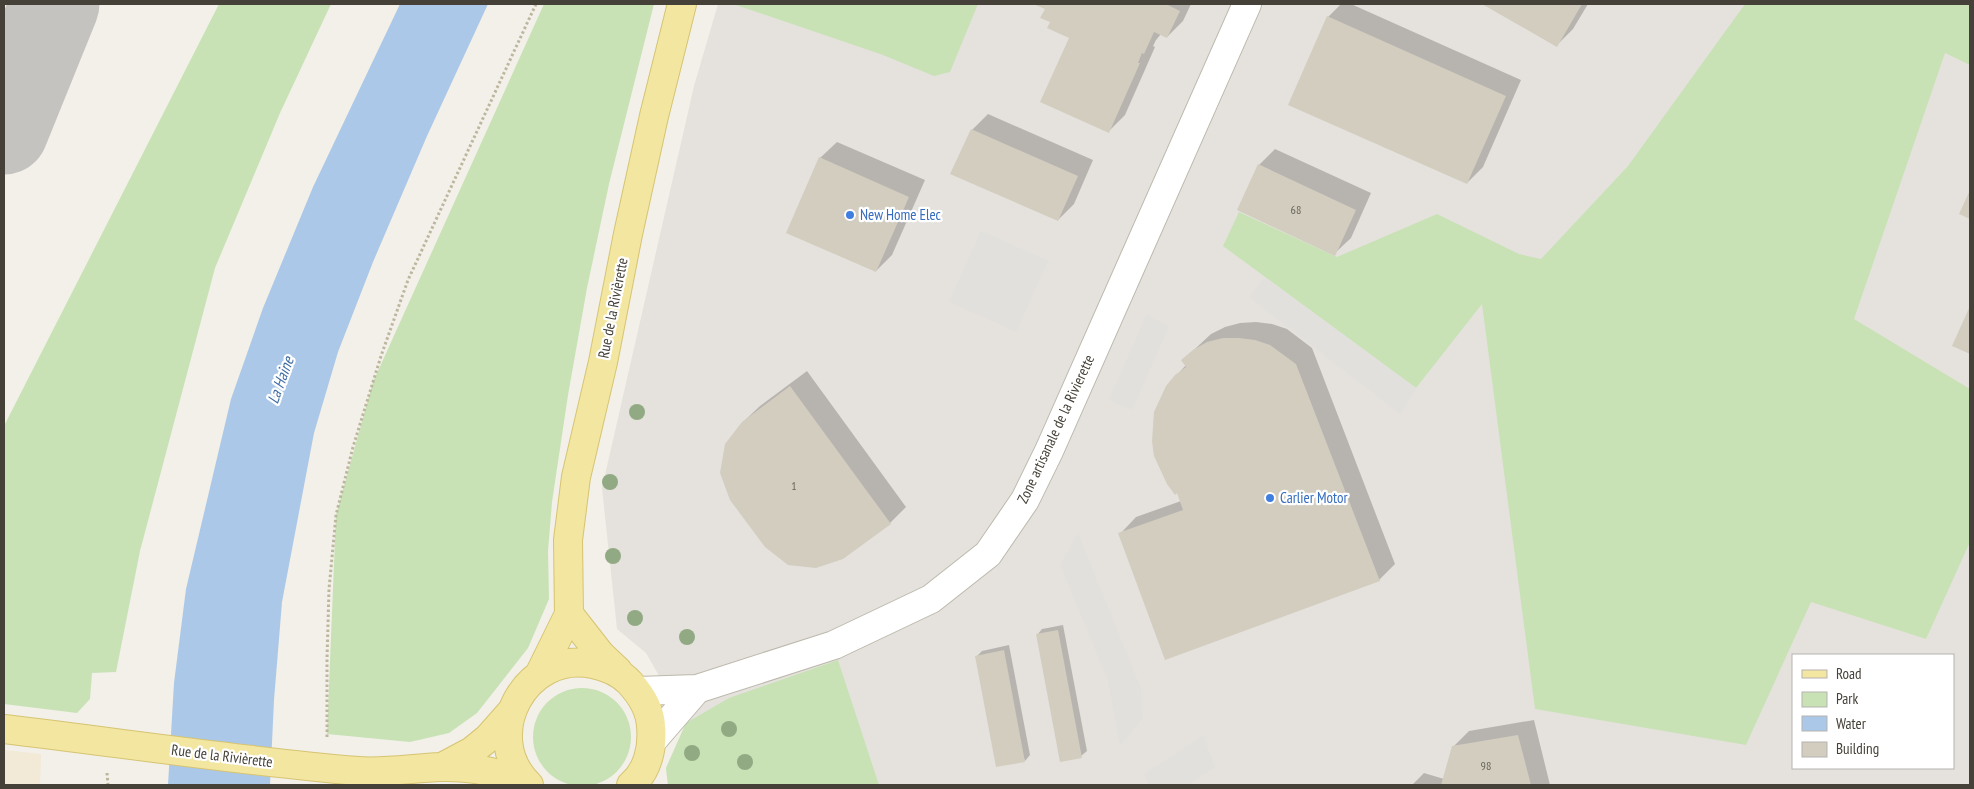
<svg xmlns="http://www.w3.org/2000/svg" width="1974" height="789" viewBox="0 0 1974 789" font-family="'PT Sans Narrow',sans-serif">
<style>
.commercial{fill:#f2e9d6}
.industrial{fill:#e5e2dd;fill-rule:evenodd}
.green{fill:#c8e2b6}
.parking{fill:#e1e0dc}
.water{fill:#abc8e8}
.shadow{fill:#0003}
.lines{fill:none;stroke-linecap:round;stroke-linejoin:round}
.taxiway{stroke:#c4c3bf;stroke-width:89}
.building{fill:#d2cdbf}
.tertiary-casing{stroke:#bcb9ac;stroke-width:30}
.primary-casing{stroke:#d6c472;stroke-width:30}
.path{stroke:#bdb69f;stroke-width:3;stroke-dasharray:2.5 2.5;stroke-linecap:butt}
.tertiary{stroke:#fff;stroke-width:28}
.primary{stroke:#f3e6a1;stroke-width:28}
.tree{fill:#91aa83}
.shop-dot{fill:#3f7fe0;stroke:#fff;stroke-width:2}
.labels{text-anchor:middle;stroke-width:4.5;stroke-linejoin:round;paint-order:stroke}
.number-label{font-size:12px;fill:#68645a}
.shop-label{font-size:15px;fill:#366cbe;stroke:#fff;text-anchor:start}
.street-label{font-size:15px;fill:#454138;stroke:#fff}
.water-label{font-size:16px;font-style:italic;fill:#3d6ca4;stroke:#fff}
</style>
<rect width="100%" height="100%" fill="#f2f0e8"/>
<path class="commercial" d="M4,750L41,754L40,785H4Z"/>
<path class="industrial" d="M718,4H1970V785H668L666,768L686,723L646,653L617,629L602,488L694,86ZM1793,655H1953V768H1793Z"/>
<path class="green" d="M219,4H331L280,113L215,268L140,551L116,672L92,673L90,699L77,713L4,704V426Z
M544,4H654L609,184L587,288L568,395L552,502L548,551L549,599L528,648L477,713L449,733L410,742L327,734L336,515L373,382Z
M733,4H978L950,72L934,76L883,55Z
M1745,4H1970V65L1945,53L1854,319L1970,389V542L1926,639L1811,602L1746,745L1535,709L1482,304L1416,388L1223,246L1239,212L1337,257L1437,214L1519,254L1541,259L1628,166Z
M838,660L879,785H668L666,768L686,723L729,698Z
M533 737a49 49 0 1 1 98 0a49 49 0 1 1-98 0Z"/>
<path class="parking" d="M981,231L1048,261L1016,332L949,302Z
M1265,277L1416,388L1400,414L1249,297Z
M1146,315L1169,326L1132,410L1109,400Z
M1078,533L1141,689L1142,719L1120,746L1108,681L1060,565Z
M1203,736L1215,767L1188,785H1149L1144,774Z"/>
<path class="water" d="M400,4H488L427,136L373,262L338,352L314,433L282,602L274,700L270,785H168L174,683L186,589L231,399L263,308L313,187Z"/>
<path class="shadow" d="M1036,4H1191L1183,21L1167,37L1161,34L1156,40L1153,46L1155,47L1125,115L1109,131L1071,37L1052,21L1046,8Z
M1341,4H1351L1521,80L1483,167L1467,183L1328,17Z
M1485,4H1588L1573,29L1556,46Z
M988,114L1093,160L1074,204L1058,220L972,130Z
M837,142L925,180L892,255L876,271L820,158Z
M1275,149L1371,193L1351,238L1334,254L1259,165Z
M1256,322L1272,324L1287,329L1312,348L1395,564L1379,580L1120,534L1136,517L1181,501L1178,491L1168,484L1155,455L1176,376L1186,365L1182,361L1211,334L1225,327L1240,323Z
M807,371L906,507L890,523L843,558L743,422L760,406Z
M1063,625L1087,751L1081,756L1037,635L1042,629Z
M1009,645L1030,755L1025,761L977,656L982,651Z
M1534,720L1550,785H1412L1424,773L1444,779L1453,747L1469,731Z"/>
<g class="lines">
<path class="taxiway" d="M4,130L55,4"/>
</g>
<path class="building" d="M1033,4H1166L1180,11L1167,38L1154,32L1144,54L1142,53L1138,63H1140L1109,133L1040,102L1069,38L1047,28L1050,22L1040,18L1045,9Z
M1482,4H1582L1557,47Z
M1327,16L1506,96L1467,184L1288,105Z
M971,129L1078,176L1058,221L950,174Z
M819,157L909,197L876,272L786,233Z
M1258,164L1356,210L1335,256L1237,210Z
M1970,190V219L1959,214Z
M1970,306V354L1952,346Z
M1223,338H1239L1255,340L1270,345L1296,364L1380,581L1165,660L1118,533L1183,510L1177,493L1175,495L1167,484L1154,456L1152,441L1154,412L1166,386L1175,375L1186,367L1181,360L1193,350L1207,342Z
M790,386L891,524L843,559L816,568L788,565L765,547L730,500L720,473L725,444L742,422Z
M1058,630L1082,758L1060,762L1036,634Z
M1004,650L1025,762L996,767L975,656Z
M1518,735L1531,785H1441L1452,746Z"/>
<g class="lines">
<defs>
<path id="tertiary" d="M638,691L697,689L834,645L931,599L988,554L1025,500L1049,451L1247,4
M652,741L697,689"/>
<path id="primary" d="M569,614L601,655L618,671
M539,675L569,614L568,540L576,477L603,362L628,234L654,116L682,4
M4,729C122,743 240,761 358,771C387,773 413,768 441,767C471,766 499,772 526,783
M442,767L472,751L488,738L511,712
M529,785C479,736 525,650 593,664C607,667 620,672 630,683C641,695 650,709 651,726C653,747 648,771 631,785"/>
</defs>
<use href="#tertiary" class="tertiary-casing"/>
<use href="#primary" class="primary-casing"/>
<path class="path" d="M327,737V659L329,589L336,515L353,447L381,356L408,280L536,4
M107,773L108,785"/>
<use href="#tertiary" class="tertiary"/>
<use href="#primary" class="primary"/>
</g>
<g class="tree">
<circle cx="637" cy="412" r="8"/>
<circle cx="610" cy="482" r="8"/>
<circle cx="613" cy="556" r="8"/>
<circle cx="635" cy="618" r="8"/>
<circle cx="687" cy="637" r="8"/>
<circle cx="729" cy="729" r="8"/>
<circle cx="692" cy="753" r="8"/>
<circle cx="745" cy="762" r="8"/>
</g>
<g class="shop-dot">
<circle cx="850" cy="215" r="5"/>
<circle cx="1270" cy="498" r="5"/>
</g>
<g class="labels">
<g class="number-label">
<text x="1296" y="214">68</text>
<text x="794" y="490">1</text>
<text x="1486" y="770">98</text>
</g>
<g class="shop-label">
<text x="860" y="220">New Home Elec</text>
<text x="1280" y="503">Carlier Motor</text>
</g>
<g class="street-label">
<text transform="translate(613 308) rotate(-79)" y="5">Rue de la Rivièrette</text>
<text transform="translate(1056 429) rotate(-65)" y="5">Zone artisanale de la Rivierette</text>
<text transform="translate(222 756) rotate(7)" y="5">Rue de la Rivièrette</text>
</g>
<g class="water-label">
<text transform="translate(280 380) rotate(-70)" y="6">La Haine</text>
</g>
</g>
<rect width="1974" height="789" fill="none" stroke="#454138" stroke-width="10"/>
<rect x="1792" y="654" width="162" height="115" fill="#ffffff" stroke="#b5b3af"/>
<rect x="1802" y="670" width="25" height="8" fill="#f3e6a1" stroke="#b5b3af"/>
<text x="1836" y="679" font-size="15" fill="#454138">Road</text>
<rect x="1802" y="692" width="25" height="15" fill="#c8e2b6" stroke="#b5b3af"/>
<text x="1836" y="704" font-size="15" fill="#454138">Park</text>
<rect x="1802" y="716" width="25" height="15" fill="#abc8e8" stroke="#b5b3af"/>
<text x="1836" y="729" font-size="15" fill="#454138">Water</text>
<rect x="1802" y="742" width="25" height="15" fill="#d2cdbf" stroke="#b5b3af"/>
<text x="1836" y="754" font-size="15" fill="#454138">Building</text>
</svg>
